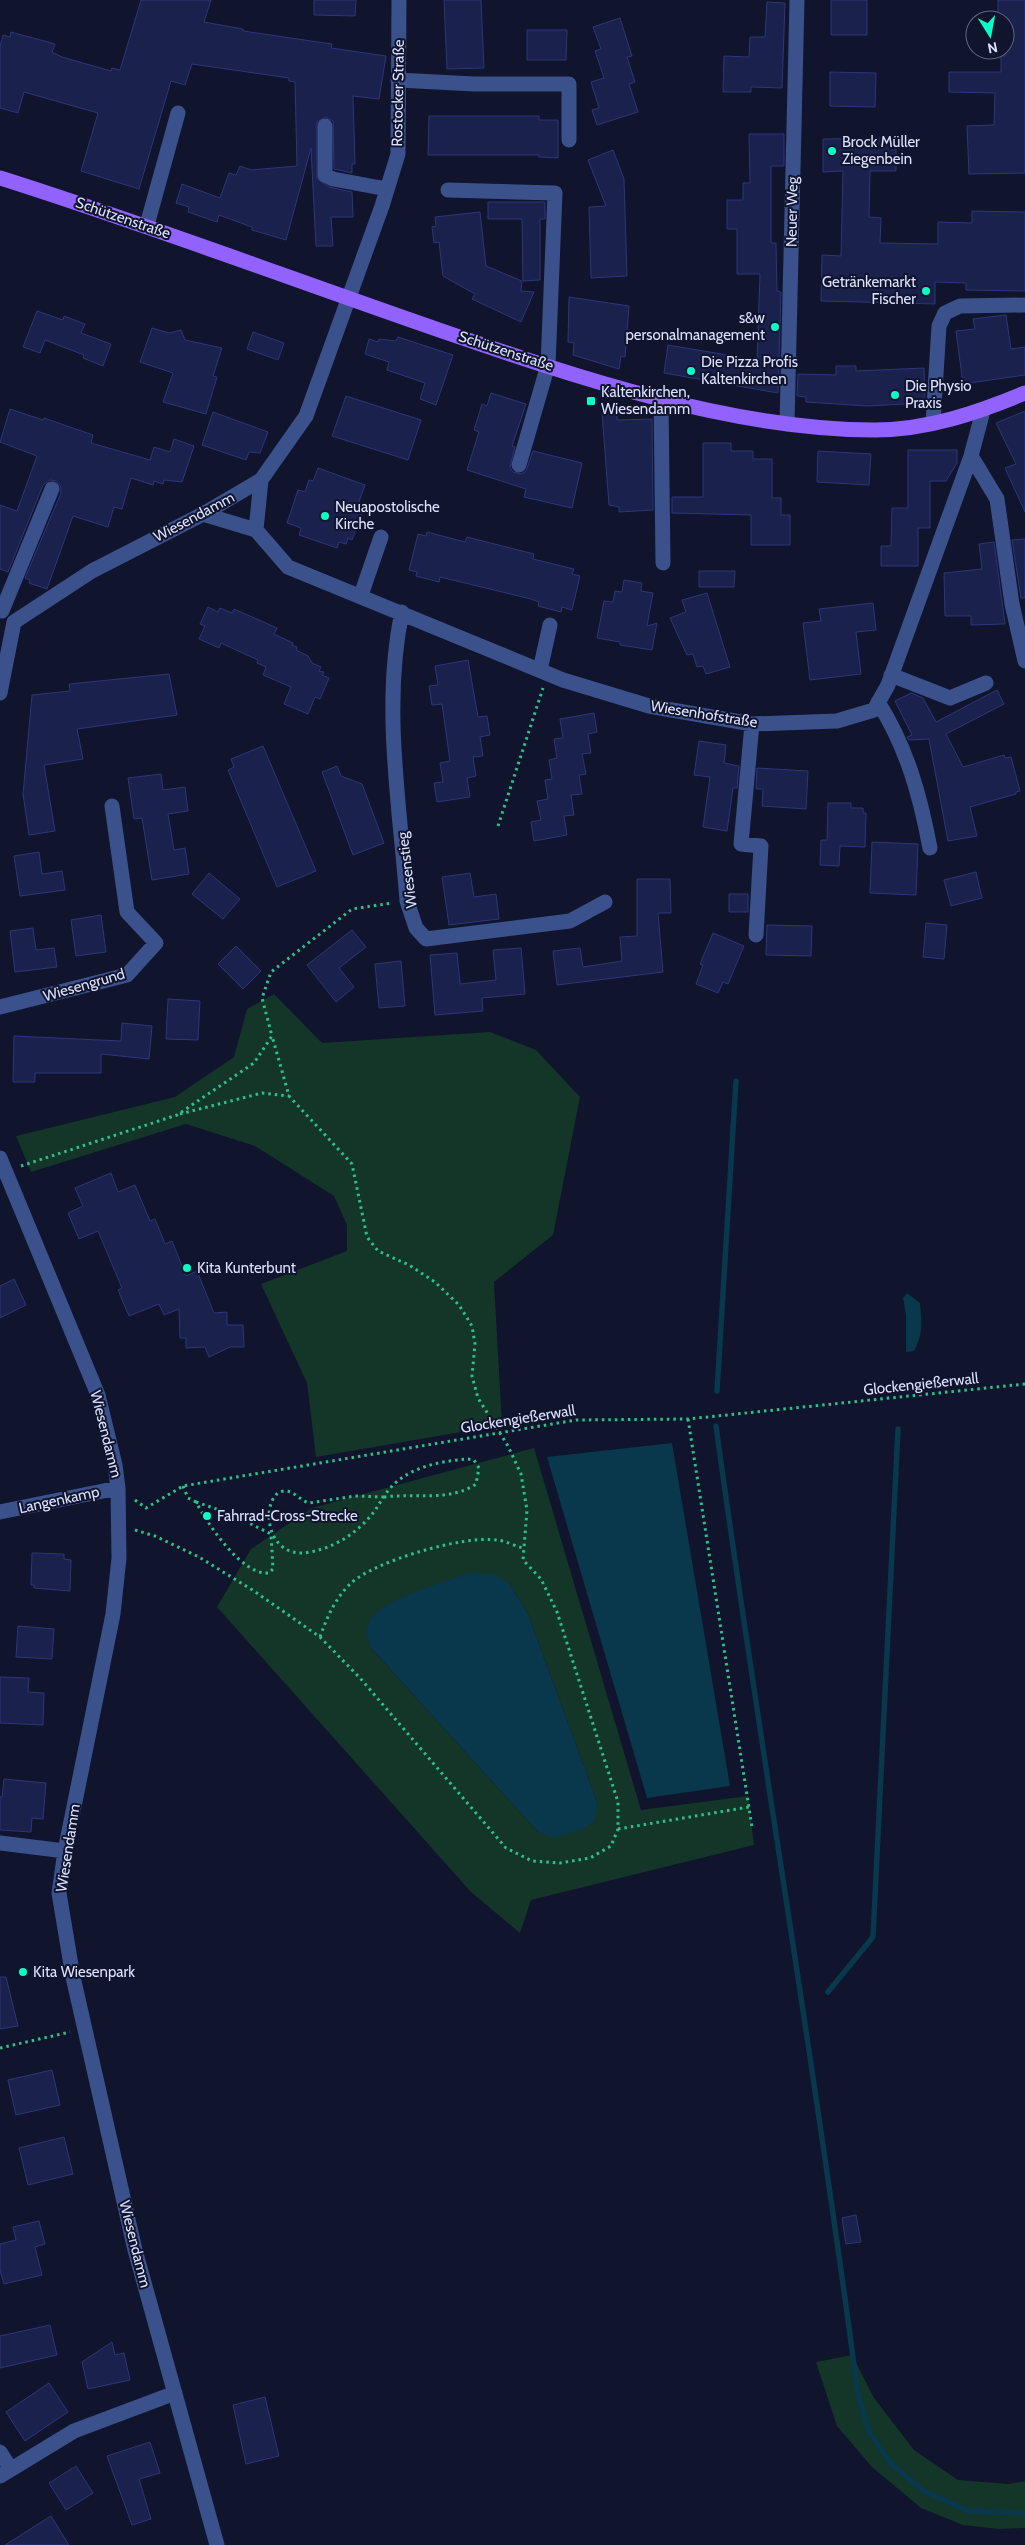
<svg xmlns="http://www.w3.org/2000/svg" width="1025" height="2545" viewBox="0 0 1025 2545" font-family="Cabin,sans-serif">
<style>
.green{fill:#133629;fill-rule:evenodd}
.water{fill:#09374c}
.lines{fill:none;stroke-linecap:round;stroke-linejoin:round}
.stream{stroke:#09374c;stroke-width:5.5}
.building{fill:#1b214d;stroke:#2d367a}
.path{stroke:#2cc289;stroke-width:3;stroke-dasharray:2.5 4;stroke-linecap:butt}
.minor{stroke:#3a518c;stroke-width:15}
.major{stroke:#9262ff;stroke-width:15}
.poi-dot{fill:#07ffc8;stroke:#10142c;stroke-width:2}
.labels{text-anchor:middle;stroke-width:4;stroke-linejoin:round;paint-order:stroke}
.street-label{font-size:15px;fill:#dbe2ff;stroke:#10142c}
.poi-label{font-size:15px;fill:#dbe2ff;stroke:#10142c;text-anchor:start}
</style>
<rect width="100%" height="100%" fill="#10142c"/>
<path class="green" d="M274,994L322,1043L490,1032L536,1050L580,1097L553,1235L494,1282L502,1425L316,1457L307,1383L261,1284L347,1251V1225L334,1196L255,1146L186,1124L31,1172L16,1136L175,1097L234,1057L247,1009Z
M534,1448L641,1810L748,1796L754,1845L531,1900L520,1933L471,1892L217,1607L251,1549L312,1508ZM509,1583L528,1614L597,1802L538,1832L371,1648Z
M852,2355L874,2398L914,2450L958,2480L1009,2484L1025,2481V2528L998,2529L963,2525L921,2508L872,2467L837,2426L816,2362Z"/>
<path class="water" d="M907,1293L920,1303C922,1321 923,1335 914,1351L906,1352V1315L903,1298Z
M672,1443L730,1786L647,1798L547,1457Z
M470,1573L493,1574L509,1583L528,1614L597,1802L595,1820L583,1829L553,1838L538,1832L371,1648C368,1640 365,1631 369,1622C379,1600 447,1581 470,1573Z"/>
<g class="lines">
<path class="stream" d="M717,1391L736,1081
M716,1426C760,1749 816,2071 858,2395L869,2432L892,2465L924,2491L968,2511L1025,2513
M828,1992L873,1937L898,1429"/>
</g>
<path class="building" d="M141,0H211L204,22L243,29V31L332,44L331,48L386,56L379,99L353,96L355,164H352V173L334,169L333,121L325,117L317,122V179L329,187L352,192L353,217H331L333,246H316L311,148L286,240L252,230V227L219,215L217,222L188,212L189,207L176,203L182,184L220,198L229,173L236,175L240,166L251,170L297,166L295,82L289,81V78L192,64L185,85L171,81L139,189L81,171L98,113L24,92L18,113L0,108V47L3,35L10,37L11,32L55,44L52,52L62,57L111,71L112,68L120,70Z
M314,0H356L355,16L314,15Z
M444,0H481L484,68L447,69Z
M831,0H867V35H831Z
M998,0H1025V173L969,174L967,126L994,125L995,93L949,92V72H1001V56H1005V20H998Z
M767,2L785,3L782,88L751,87V92H723L724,56L749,57L750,37H765Z
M620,18L632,56L627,57L635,82L629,84L638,112L597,125L592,110L599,108L591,82L604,78L595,51L601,49L593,27Z
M527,30H567L566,60H527Z
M830,72L876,73L875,107L830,106Z
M429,116H539V120H558V158L539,157V155H428Z
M749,134H784V166H771V243H776L777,291L781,292L778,393L664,373L668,345L757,360L760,274H737V229H727V200H743V183H750Z
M896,138V171H870L869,217L881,218L880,243L938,244V222L972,223V211L1025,212V291L966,290V283L935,282V304L821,301L822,255L841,256L843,171L823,172V139Z
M613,150L624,179L627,276L591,278L589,207L606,206L588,160Z
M488,202H545V219H540V280L523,281L522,219H488Z
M480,212L486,266L522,281L521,291L534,292L521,322L472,299L475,294L443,276L439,242L434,243L432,227L436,226L435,217Z
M569,297L629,306L625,357L621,356L619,369L573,355L574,343L568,342Z
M37,311L63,320L64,316L85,324L81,333L111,344L103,366L83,358L84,355L45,340L40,353L23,347Z
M1006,315L1011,349L1025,347V375L963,384L956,331L975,329L973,319Z
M152,328L169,333L181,330L185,340L222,348L213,376L217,377L206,414L163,402L173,373L140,362Z
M253,332L284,343L278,360L247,349Z
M398,337L453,355L436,405L420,399L425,383L387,370L389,362L365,354L369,339L378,342L379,339L396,341Z
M836,366H856V371L924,368L925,403L867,406L806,402V397L797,396L798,374L836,375Z
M491,393L526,404L512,446L515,447L510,467L513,472L521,474L526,471L533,451L582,463L572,508L524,497L526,489L467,470L479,432L474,430L482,404L487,406Z
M346,396L421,420L408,460L332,436Z
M10,409L43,420L44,418L93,435L91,443L150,460L154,447L170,452L174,439L194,446L182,482L164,480L163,484L154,481L153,485L131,478L122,509L114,507L108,527L73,516L47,589L29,583L30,580L25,578L61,493V487L56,481L50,480L43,485L8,572L0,569V505L17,511L37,456L0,442Z
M1025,411V512L1005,468L1016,464L996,423Z
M213,412L268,432L260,453L249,452L246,460L202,445Z
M617,412V420L652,419L653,510L619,512V507L609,505L602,413Z
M703,443H731V451H753V459H772V498H781V515H790V545H751V515L672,513V497H703Z
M908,450H957V463L946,481H930V528H918V566H881V546H891L892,508H908Z
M818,451L871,454L869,485L817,482Z
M318,468L365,485L357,507L363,509L352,540L348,538L346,544L339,542L337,548L299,535L301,528L287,523L298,490L305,492L309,480L313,481Z
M427,532L465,542L467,537L534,554L533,559L574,569L572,574L580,576L572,610L562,607L561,612L538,606L539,602L531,599L440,577L439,582L416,576L417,572L409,570L418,534L426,536Z
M1025,539V598H1021L1012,540Z
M994,542L1005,624L971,625V616H945L944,573L982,569L979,544Z
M699,571H735L734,587H699Z
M624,580L642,583L641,591L653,593L647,626L657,623L652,650L620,645V642L597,638L604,601L613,602L615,591L622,592Z
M707,593L730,667L706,674L703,666L697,667L693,654L687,655L670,618L686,612L682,600Z
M873,603L876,630L856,632L861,674L810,680L803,623L821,621L819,609Z
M208,607L218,612L220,608L232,613L234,609L277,628L274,634L293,643L292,645L297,647L296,650L308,656L312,663L321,667L319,671L324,672L322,675L329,678L320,699L315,697L308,714L284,704L291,687L263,675L266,667L257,663L258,660L221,643L219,648L199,639L205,626L200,624Z
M468,660L478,717L487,716L490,735L480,737L483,756L473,757L476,776L467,778L470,797L437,802L434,783L443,782L440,763L450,761L442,704L432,705L429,686L438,685L435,666Z
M169,674L177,715L77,729L83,759L44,765L55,831L29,835L23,794L32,695L70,691L69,684Z
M997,690L1004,704L946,734L963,767L1004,755L1005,758L1011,757L1020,791L1016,792V794L970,807L977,836L948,841L929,739L909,740L907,737L912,735L895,701L911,693L923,698L936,722Z
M594,713L597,732L588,734L591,753L582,754L586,774L579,775L582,794L571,795L574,815L564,816L567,835L534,841L531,822L541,820L537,801L548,799L545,780L552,779L549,760L557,758L554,739L563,738L560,719Z
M699,741L726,745L724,763L739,766L737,788H733L727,831L703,827L710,777L694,775Z
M263,746L316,871L277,887L228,770L234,767L231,759Z
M337,766L341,776L362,784L384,843L353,855L322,772Z
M757,768L808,771L806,809L762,806L763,789H756Z
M161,774L163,790L185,787L188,811L168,814L174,850L185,848L189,874L152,880L142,818L134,819L128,778Z
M828,803H851V808H863V813H866L865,847L840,846L839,866L820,865L821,840H827Z
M872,842L918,844L916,895L870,893Z
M39,852L42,874L62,871L65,890L20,896L14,856Z
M976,872L982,898L951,906L944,880Z
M209,873L240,899L223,919L192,894Z
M470,873L474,897L496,894L499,919L449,925L442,877Z
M637,879H670L671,913H658L663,972L557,985L553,951L580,948L583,967L622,961L620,937L637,936Z
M729,894H748V912H729Z
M101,915L106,952L76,956L71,920Z
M926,923L947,925L944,959L923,957Z
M767,925L812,926L811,956L766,955Z
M33,928L36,950L54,948L57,967L15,972L10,931Z
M352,930L366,947L339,968L354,987L336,1002L307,965Z
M713,933L744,946L728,984L723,982L718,993L696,984L703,965L700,964Z
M236,946L261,971L243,989L218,964Z
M521,948L525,994L482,998L483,1011L435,1015L430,955L457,953L460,984L496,980L493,950Z
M401,961L405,1006L379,1008L375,964Z
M168,999L200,1001L198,1040L166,1039Z
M122,1023L152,1026L149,1059L101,1054V1073H35V1082H13L14,1036L121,1041Z
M111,1173L118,1192L135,1185L150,1221L155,1219L165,1244L172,1241L186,1276L197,1271L214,1313L227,1312V1325H243L244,1347H230L209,1357L205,1347L186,1348V1338H180L179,1309L164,1315L159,1304L129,1316L118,1290L122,1288L98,1231L79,1239L68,1213L83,1206L75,1188Z
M14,1279L26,1305L0,1318V1286Z
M32,1553L64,1554V1559L71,1560L70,1591L34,1588V1585H31Z
M18,1626L54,1629L52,1659L16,1657Z
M0,1677L29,1678L28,1692L44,1693L43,1725L0,1723Z
M4,1779L46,1783L43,1819L32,1818L31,1832L0,1830V1797H2Z
M0,1977H6L18,2026L0,2029Z
M52,2070L60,2105L16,2115L8,2080Z
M64,2137L73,2174L28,2185L19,2148Z
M856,2215L861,2242L846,2244L842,2218Z
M39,2221L45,2244L35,2247L42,2275L4,2284L0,2270V2244L16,2240L13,2227Z
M50,2325L57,2355L0,2368V2336Z
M112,2342L115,2355L124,2353L130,2380L88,2389L82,2362Z
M49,2383L68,2412L25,2441L6,2412Z
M265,2397L279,2456L246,2464L233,2405Z
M150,2442L160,2473L139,2479L151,2519L132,2525L107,2456Z
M76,2466L93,2493L66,2510L49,2483Z
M51,2516L69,2545H5Z"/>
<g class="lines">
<path class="path" d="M498,826L543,688
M180,1114L262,1093L289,1096
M21,1166L177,1115L254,1063L272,1036L262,998L271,972L352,909L392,903
M688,1419L752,1827
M183,1486L188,1498L196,1502
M384,1497C413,1493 450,1502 476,1484L479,1468L474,1460L468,1459C442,1461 413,1466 393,1485C386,1492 381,1501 376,1509C360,1531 337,1547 310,1552C261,1562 260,1489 286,1491C295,1492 301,1501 309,1503L355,1496L384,1497
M135,1500L146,1508L183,1486L576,1420L688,1419L1025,1384
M196,1502L231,1514L271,1534L273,1569L269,1573C242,1576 207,1523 196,1502Z
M135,1530L155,1536L199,1557L254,1591L320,1637L360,1678L506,1848L532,1861L560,1863L590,1858L611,1846L618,1829V1802L557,1612L541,1579L523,1560L527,1510L521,1474L508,1446L478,1398L472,1376L475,1344L472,1326L459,1305L435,1282L409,1265L378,1251L367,1237L352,1164L289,1096L272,1036
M320,1637C327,1617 335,1599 350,1584C374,1561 464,1535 497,1540C506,1541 515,1546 523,1548
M618,1829L749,1807
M0,2048L70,2032"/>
<path class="minor" d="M398,80L474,84H569V140
M325,126V175L333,179L387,189
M448,190L555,193L548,365L519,465
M147,225L178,113
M661,399L663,563
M933,423L939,326L945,313L960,306L1025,305
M787,424L797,0
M971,456L997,499L1012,604L1025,661
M203,514L256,530L288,567L563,680L649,706L752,724L837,721L874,710L888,685L971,456L983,411
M256,530L261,480
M361,595L381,537
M2,611L52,489
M402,612C382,706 400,806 407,901L416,928L426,939L570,921L605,902
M540,670L550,625
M891,675L950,698L986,683
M0,693L14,622L92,571L203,514L261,480L306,416L382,206L398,154L399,0
M878,702C907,748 920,795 930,848
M752,724L741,844L761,846L756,935
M0,1007L127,975L156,943L127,912L112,806
M0,1158L98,1395L115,1465L118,1488L119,1558L113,1614L65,1851L59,1893L73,1977L135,2250L217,2545
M0,1512L118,1488
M0,1843L65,1851
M0,2452L11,2469
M0,2476L74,2431L175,2393"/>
<path class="major" d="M0,178C149,225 294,280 442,331C576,377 732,430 875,430C927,430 977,413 1025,393"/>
</g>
<g class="poi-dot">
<circle cx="832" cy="151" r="5"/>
<circle cx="926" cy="291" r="5"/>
<circle cx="775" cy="327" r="5"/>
<circle cx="691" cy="371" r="5"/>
<circle cx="895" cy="395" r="5"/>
<rect x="586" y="396" width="10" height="10" rx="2.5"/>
<circle cx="325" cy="516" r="5"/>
<circle cx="187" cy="1268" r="5"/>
<circle cx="207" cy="1516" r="5"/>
<circle cx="23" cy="1972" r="5"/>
</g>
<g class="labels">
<g class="street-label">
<text transform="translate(398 93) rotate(-89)" y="5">Rostocker Straße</text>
<text transform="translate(792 212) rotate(-89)" y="5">Neuer Weg</text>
<text transform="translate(123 218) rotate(19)" y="5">Schützenstraße</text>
<text transform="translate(506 351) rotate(18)" y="5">Schützenstraße</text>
<text transform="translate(194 517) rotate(-28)" y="5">Wiesendamm</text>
<text transform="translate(704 714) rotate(9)" y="5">Wiesenhofstraße</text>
<text transform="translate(407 870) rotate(-97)" y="5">Wiesenstieg</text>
<text transform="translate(84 985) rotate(-16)" y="5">Wiesengrund</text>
<text transform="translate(921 1384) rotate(-6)" y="5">Glockengießerwall</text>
<text transform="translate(518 1419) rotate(-9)" y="5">Glockengießerwall</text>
<text transform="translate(106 1434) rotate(76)" y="5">Wiesendamm</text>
<text transform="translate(59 1500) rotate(-12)" y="5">Langenkamp</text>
<text transform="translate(68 1848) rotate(-81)" y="5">Wiesendamm</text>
<text transform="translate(135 2244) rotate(76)" y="5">Wiesendamm</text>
</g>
<g class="poi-label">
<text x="842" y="147">Brock Müller<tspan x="842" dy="17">Ziegenbein</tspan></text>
<text x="916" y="287" text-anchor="end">Getränkemarkt<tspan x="916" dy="17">Fischer</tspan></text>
<text x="765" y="323" text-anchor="end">s&amp;w<tspan x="765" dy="17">personalmanagement</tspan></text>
<text x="701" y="367">Die Pizza Profis<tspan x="701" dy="17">Kaltenkirchen</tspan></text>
<text x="905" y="391">Die Physio<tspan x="905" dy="17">Praxis</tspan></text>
<text x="601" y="397">Kaltenkirchen,<tspan x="601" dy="17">Wiesendamm</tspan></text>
<text x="335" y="512">Neuapostolische<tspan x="335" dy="17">Kirche</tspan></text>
<text x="197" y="1273">Kita Kunterbunt</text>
<text x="217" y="1521">Fahrrad-Cross-Strecke</text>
<text x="33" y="1977">Kita Wiesenpark</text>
</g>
</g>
<g transform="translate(990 35) rotate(169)"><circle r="24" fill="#10142c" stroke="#616680"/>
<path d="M0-4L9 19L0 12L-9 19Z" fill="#07ffc8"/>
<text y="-8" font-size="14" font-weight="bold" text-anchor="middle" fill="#dbe2ff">N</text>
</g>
</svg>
